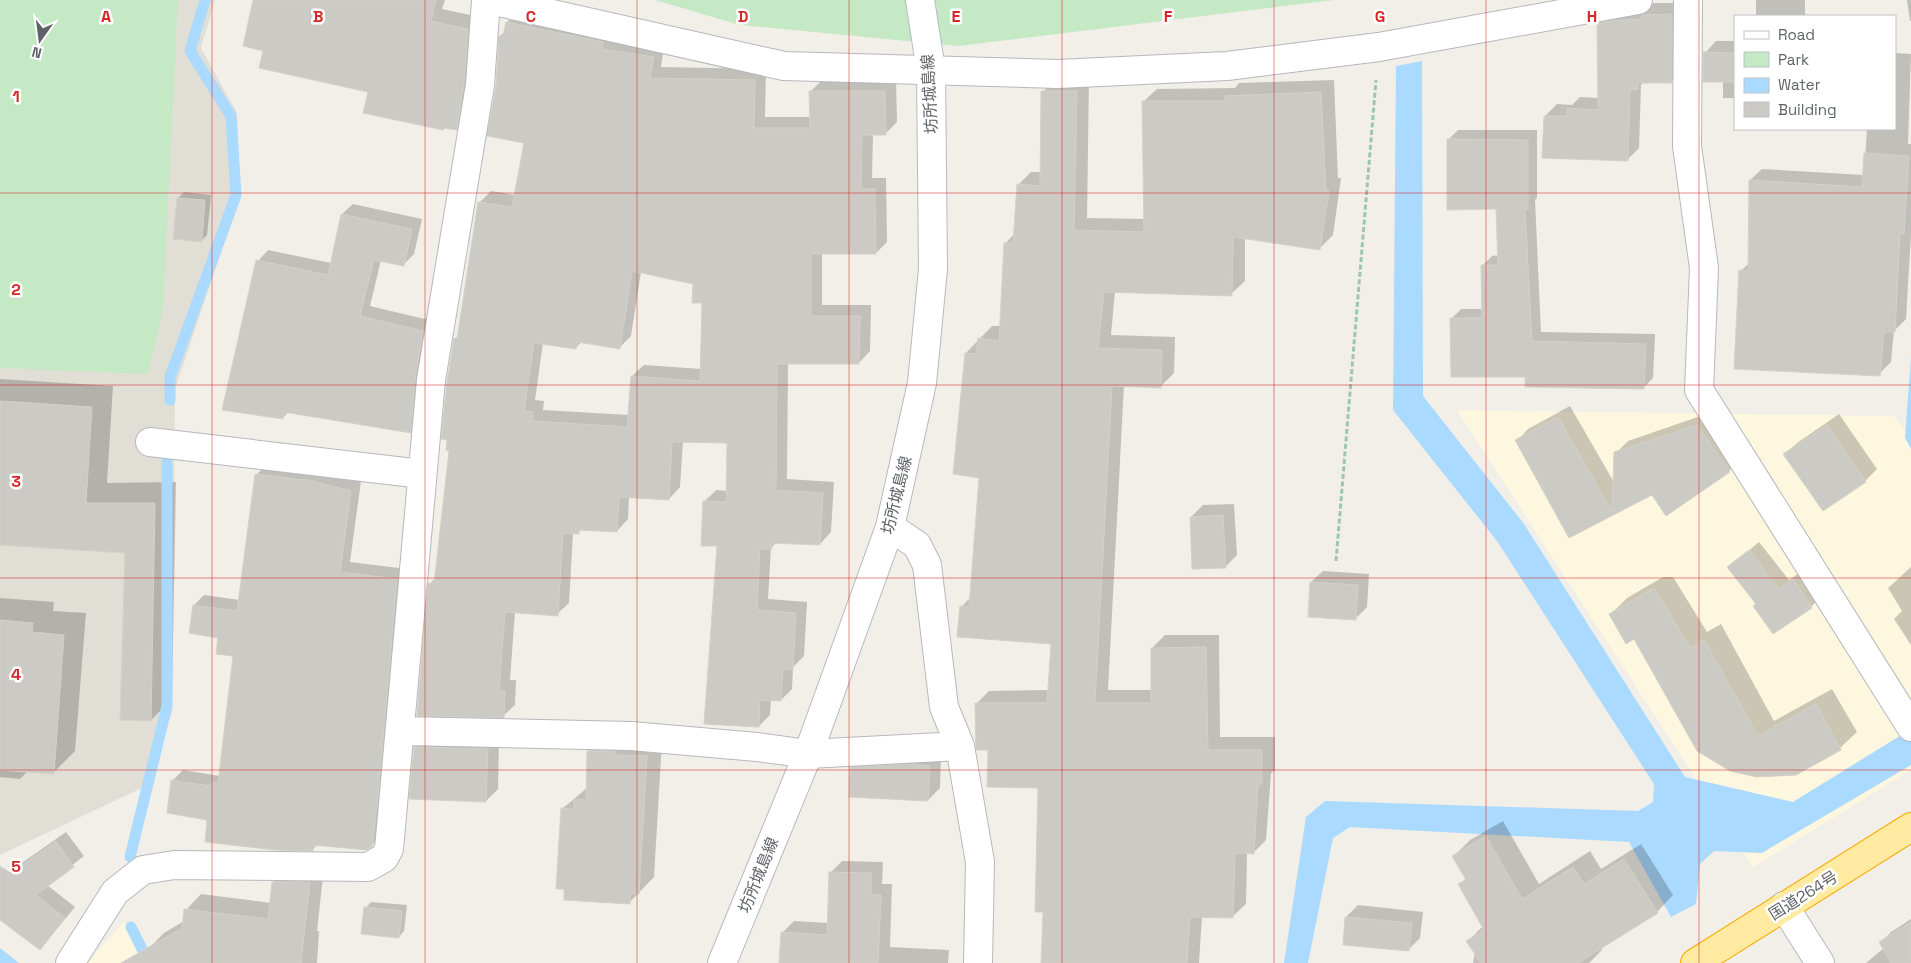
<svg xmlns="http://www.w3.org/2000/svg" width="1911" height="963" viewBox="0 0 1911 963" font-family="'Space Grotesk','Noto Sans JP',sans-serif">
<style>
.commercial{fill:#fef7e0}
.education{fill:#e1ded6}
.green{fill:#c5e8c5}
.water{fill:#aadaff}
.shadow{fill:#0003;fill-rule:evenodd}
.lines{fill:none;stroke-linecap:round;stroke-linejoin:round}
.stream{stroke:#aadaff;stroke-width:11}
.building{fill:#cccac5;stroke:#d6d1c6;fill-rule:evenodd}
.minor-casing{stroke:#b5b8bc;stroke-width:30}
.secondary-casing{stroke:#b6babf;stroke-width:30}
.trunk-casing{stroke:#f9ab00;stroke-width:30}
.path{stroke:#9cc7a9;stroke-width:3;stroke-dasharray:5 2.5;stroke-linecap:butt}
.minor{stroke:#fff;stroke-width:28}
.secondary{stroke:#fff;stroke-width:28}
.trunk{stroke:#feeaa1;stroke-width:28}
.grid{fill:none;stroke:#d62828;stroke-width:1;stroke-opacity:0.55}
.labels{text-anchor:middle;stroke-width:5;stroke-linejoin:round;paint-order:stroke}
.street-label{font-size:16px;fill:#5f6368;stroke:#fff}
.grid-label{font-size:16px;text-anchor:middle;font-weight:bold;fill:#d62828;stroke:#fff;stroke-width:5;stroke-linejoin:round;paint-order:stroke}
</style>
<rect width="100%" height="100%" fill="#f1efe8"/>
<path class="commercial" d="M1457,410L1894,416L1911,439V770L1753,867Z
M125,921L146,963H87Z"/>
<path class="education" d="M0,0H215L201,48L237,113L239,199L175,389L172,712L146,786L0,855Z"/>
<path class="green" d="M0,0H178L163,309L148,374L0,368Z
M655,0H1334L958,46L740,25Z"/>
<path class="water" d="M1422,61L1423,396L1524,524L1685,777L1793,802L1911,729V765L1762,853L1714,851L1700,864L1696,904L1671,917L1629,842L1350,827L1333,838L1308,963H1284L1306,817L1325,801L1638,811L1653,802L1654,784L1497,541L1393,410L1396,66Z
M1911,357V449L1905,438Z
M0,948L19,963H0Z"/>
<path class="shadow" d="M277,0H445L442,9L480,17L468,117L456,129L369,91Z
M1756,0H1805V16H1756Z
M1907,0H1911V21H1910Z
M1655,3H1684L1683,69L1671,81L1644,82L1641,85L1639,148L1627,160L1545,116L1557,104L1572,105L1580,97L1600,98L1598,24L1610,12Z
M518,11L664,46L661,67L766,69L765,117H811L810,92L822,80H896L897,122L886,133L873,134L872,178H886L887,242L876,253H822V305H871L870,351L859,363L788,362L787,479L834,482L831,532L820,544L777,542L771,548L768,599L807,602L804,656L793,667L792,689L781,700L771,699L770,715L759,726L718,545L704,502L716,490L728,491L729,441H683L680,487L669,499L629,497L628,519L617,531L582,529L578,533H573L569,603L557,614L515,611L510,680H516L515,705L503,716L430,584L436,577L450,450L455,339L459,335L480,202L491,191L516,195L525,142L497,86L500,36L505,31L507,22ZM641,272L694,283L703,302L702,369L644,365L632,376L629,415L543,410L544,401L535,400L543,343L576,348L582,341L620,347L631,336Z
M1716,41H1735V98H1723V81L1705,53Z
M1895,53L1911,54L1908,144H1911V234L1906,319L1894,331L1891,362L1879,374L1741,271L1749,263L1750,180L1762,169L1864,175L1867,129H1895Z
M1056,78H1089L1087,218L1145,219L1143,102L1157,89L1235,88L1239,83L1334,80L1338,178H1341L1333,235L1320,248L1245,237V281L1231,294L1115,291L1111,335L1175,337L1174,373L1160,387L1124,385L1108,690H1152V648L1165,635H1219L1220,737H1275V770L1271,773L1266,840L1253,853H1247L1246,904L1232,917L1202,916L1199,963H1042L1044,911L1040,787L989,749L976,704L989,691L1049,690L1052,642L961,607L972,596L981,476L955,473L966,353L992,326H1001L1005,244L1015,233L1018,185L1031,172H1042L1043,92Z
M1458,130H1537V198L1535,200L1541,332L1655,334L1653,378L1643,388L1526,375L1451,319L1461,309H1483L1482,266L1492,256L1499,255L1497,208L1448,140Z
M184,192L211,195L207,235L201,241L175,238L178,198Z
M353,204L422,219L414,254L403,265L381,260L370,306L433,321L421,421L410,432L289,411L283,418L258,261L268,250L331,263L342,214Z
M0,379L113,386L107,483L176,482L172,699L151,720L126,552L0,544Z
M1570,406L1615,484L1616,453L1628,441L1709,413L1741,459L1729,471L1652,493L1570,537L1517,441L1528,429Z
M1839,414L1877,469L1865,481L1785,454L1797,443Z
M267,464L315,469L361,481L350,562L407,569L382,835L371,846L318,844L312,850L209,819L173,780L183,770L220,776L234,655L194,605L204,595L240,600L257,474Z
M1234,504L1237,555L1225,567L1191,517L1203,505Z
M1759,542L1789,580L1802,571L1820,598L1811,607L1758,604L1729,567Z
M1911,567V645L1894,619L1902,611L1888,588Z
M1323,571L1369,574L1367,607L1355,619L1311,582Z
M1663,577H1673L1707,632L1721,624L1774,721L1832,689L1857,732L1840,748L1796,773L1610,615L1627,598Z
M0,598L54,602L53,611L86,613L75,751L53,773L28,771L20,779L0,777Z
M427,736L499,737L498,789L486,801L415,747Z
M604,736L662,741L654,877L629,903L562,809L587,788L589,751Z
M941,754L940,788L928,800L851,768L863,756Z
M1503,821L1539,884L1590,851L1601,869L1641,844L1673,895L1657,912L1601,947L1602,950L1589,963H1473L1475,952L1468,941L1483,926L1460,885L1466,878L1454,856L1470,840Z
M66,832L84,856L47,885L75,907L40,949L0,917V872L4,868L9,872Z
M842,861L883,862L882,884H892L890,947L949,950L948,963H780L782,933L794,921L829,923L830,873Z
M288,867H324L317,931H319L317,963H157L149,948L164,933L184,921L186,910L201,894L271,903L273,882Z
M371,902L407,905L404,931L399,937L366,908Z
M1358,905L1423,912L1420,938L1408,950L1346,917Z
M1911,919V963H1866L1884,948L1881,943L1891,932Z"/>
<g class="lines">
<path class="stream" d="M170,400V377L236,195L231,116L190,51L205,0
M130,857L167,706V462
M131,927L149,963"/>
</g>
<path class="building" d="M253,0H436L431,21L468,29L464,83L457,130L444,128L443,130L363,113L368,92L259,68L263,51L243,46Z
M1672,14V83H1638V89L1630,90L1628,161L1542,158L1544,116H1566L1567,108L1598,110L1597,23L1618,20L1641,19L1642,15Z
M506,22L603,42L602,49L654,57L650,78L755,80L754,128H810L809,91H885L886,135H862L861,189H875L876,254H811V316H860L859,364H777L776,490L823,493L820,545L772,543V549H760L757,610L796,613L793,669H783L781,701L760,700L759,727L704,724L717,546H701L703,501L726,502L727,443L672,442L669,500L619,497L617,532L579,530V534L563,533L558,616L505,612L499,691H505L504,718L417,716L428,583L434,584L449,451L446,450L447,440L441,439L447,382L454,338L457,339L478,202L512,207L524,143L487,136L496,86L499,36H503ZM632,271L693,284L692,303H702L700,381L631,376L627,427L532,421L533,412L524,411L534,343L576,349L577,342L620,349Z
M1703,52L1735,53V82H1703Z
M1041,91H1077L1074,230L1144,232L1142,101H1225V96L1321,92L1326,191H1329L1320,250L1233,237L1232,296L1104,292L1098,348L1162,350L1161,388L1112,386L1095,703H1151V648L1206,647L1208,750H1262V784H1258L1254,854L1235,853L1233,918L1190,917L1187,963H1041L1043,912H1035L1038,788L987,787L988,750H976L975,703H1047L1051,644L957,637L960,606L969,607L979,478L953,474L965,353L976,354L978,338L999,341L1004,243H1013L1017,184L1040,186Z
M1447,139L1528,140V209H1525L1532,341L1646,344L1644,389L1525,387V377H1451L1450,318H1482L1481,265H1498L1496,209L1447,210Z
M1864,153L1909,156L1904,234H1900L1895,332H1884L1880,376L1734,369L1739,270L1748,271L1749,180L1862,187Z
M177,198L205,200L202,242L173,239Z
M341,214L412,229L404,266L374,260L360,316L423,331L415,379L411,433L284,412L283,419L222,410L256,260L328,275Z
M0,401L92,407L86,503H155L151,721L120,720L125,553L0,545Z
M1558,417L1612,512L1614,452L1697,425L1730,472L1666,516L1652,495L1569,538L1515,440Z
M1827,425L1866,482L1823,511L1783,454Z
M255,474L303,480L304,479L351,491L340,572L397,579L378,798L372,847L366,850L314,845L313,851L275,850L205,842L207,820L167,813L171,780L211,786L212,782L218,783L233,656L216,654L218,638L189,633L193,605L237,611Z
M1223,515L1226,568L1192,569L1190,517Z
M1749,550L1779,589L1793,579L1812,608L1773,634L1753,606L1756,604L1727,567Z
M1310,582L1358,585L1356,620L1308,617Z
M1654,588L1690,648L1704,640L1758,736L1816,704L1841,750L1796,775L1757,777L1730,771L1697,751L1634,639L1626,644L1609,614Z
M0,620L33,623L32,632L64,635L54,774L0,770Z
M414,747L488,749L486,802L409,799Z
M587,751H616V755L647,756L639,894H630V904L564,900V889H556L561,808L574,809V799L586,800Z
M907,764L930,766L928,801L849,797L850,767Z
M1486,836L1522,899L1573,867L1584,884L1624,859L1658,913L1578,963H1481L1466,941L1484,930L1458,884L1466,880L1452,856Z
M56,841L74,867L36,895L65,918L40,950L0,920V866L10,874Z
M829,872L871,873V895H881L878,963H779L781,932L827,935Z
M272,882H310L301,963H121L182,928L184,909L268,919Z
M364,907L402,911L399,938L361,934Z
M1345,917L1412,923L1409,951L1343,945Z
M1911,922V963H1891L1879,942Z"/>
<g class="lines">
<defs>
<path id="minor" d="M490,0L784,66L1058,74L1227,66L1379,47L1638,0
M1688,0L1687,146L1704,268L1699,390L1911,727
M150,442L422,474
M890,527L917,545L927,565L944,707L960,746L980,862L978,963
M401,731L631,736L757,747L808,754L960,746
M1784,906L1820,963
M70,963L115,892L143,870L174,865L368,867L384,858L389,849L431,380L480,85L486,0"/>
<path id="secondary" d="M722,963L808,754L890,527L922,383L933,269L931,70L920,0"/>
<path id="trunk" d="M1695,963L1911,827"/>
</defs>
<use href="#minor" class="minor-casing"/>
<use href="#secondary" class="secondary-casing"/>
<use href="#trunk" class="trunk-casing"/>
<path class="path" d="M1336,561L1376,80"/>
<use href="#minor" class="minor"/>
<use href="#secondary" class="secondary"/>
<use href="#trunk" class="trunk"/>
</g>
<path class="grid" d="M212,0V963M425,0V963M637,0V963M849,0V963M1062,0V963M1274,0V963M1486,0V963M1699,0V963M0,193H1911M0,385H1911M0,578H1911M0,770H1911"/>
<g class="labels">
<g class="street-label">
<text transform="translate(929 94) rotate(-93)" y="6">坊所城島線</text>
<text transform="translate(896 495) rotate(-76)" y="6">坊所城島線</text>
<text transform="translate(758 875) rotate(-68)" y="6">坊所城島線</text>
<text transform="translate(1803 895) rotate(-32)" y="6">国道264号</text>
</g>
</g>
<g class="grid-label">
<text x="106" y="22">A</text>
<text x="318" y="22">B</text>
<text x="531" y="22">C</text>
<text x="743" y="22">D</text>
<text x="956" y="22">E</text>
<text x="1168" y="22">F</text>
<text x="1380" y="22">G</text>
<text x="1592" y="22">H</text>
<text x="16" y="102">1</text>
<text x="16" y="295">2</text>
<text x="16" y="487">3</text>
<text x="16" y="680">4</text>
<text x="16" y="872">5</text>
</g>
<rect x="1734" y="15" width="162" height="115" fill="#ffffff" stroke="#bfc1c3"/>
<rect x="1744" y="31" width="25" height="8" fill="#ffffff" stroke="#bfc1c3"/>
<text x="1778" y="40" font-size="15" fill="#5f6368">Road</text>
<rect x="1744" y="52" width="25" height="15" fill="#c5e8c5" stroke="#bfc1c3"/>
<text x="1778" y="65" font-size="15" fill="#5f6368">Park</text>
<rect x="1744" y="78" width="25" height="15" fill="#aadaff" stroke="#bfc1c3"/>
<text x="1778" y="90" font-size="15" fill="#5f6368">Water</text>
<rect x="1744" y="102" width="25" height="15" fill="#cccac5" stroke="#bfc1c3"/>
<text x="1778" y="115" font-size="15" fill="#5f6368">Building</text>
<g transform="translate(40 40) rotate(194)" stroke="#ffffff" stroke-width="4" paint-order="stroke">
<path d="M0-4L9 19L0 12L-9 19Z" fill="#5f6368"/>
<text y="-8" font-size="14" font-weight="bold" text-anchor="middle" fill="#5f6368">N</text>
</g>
</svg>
